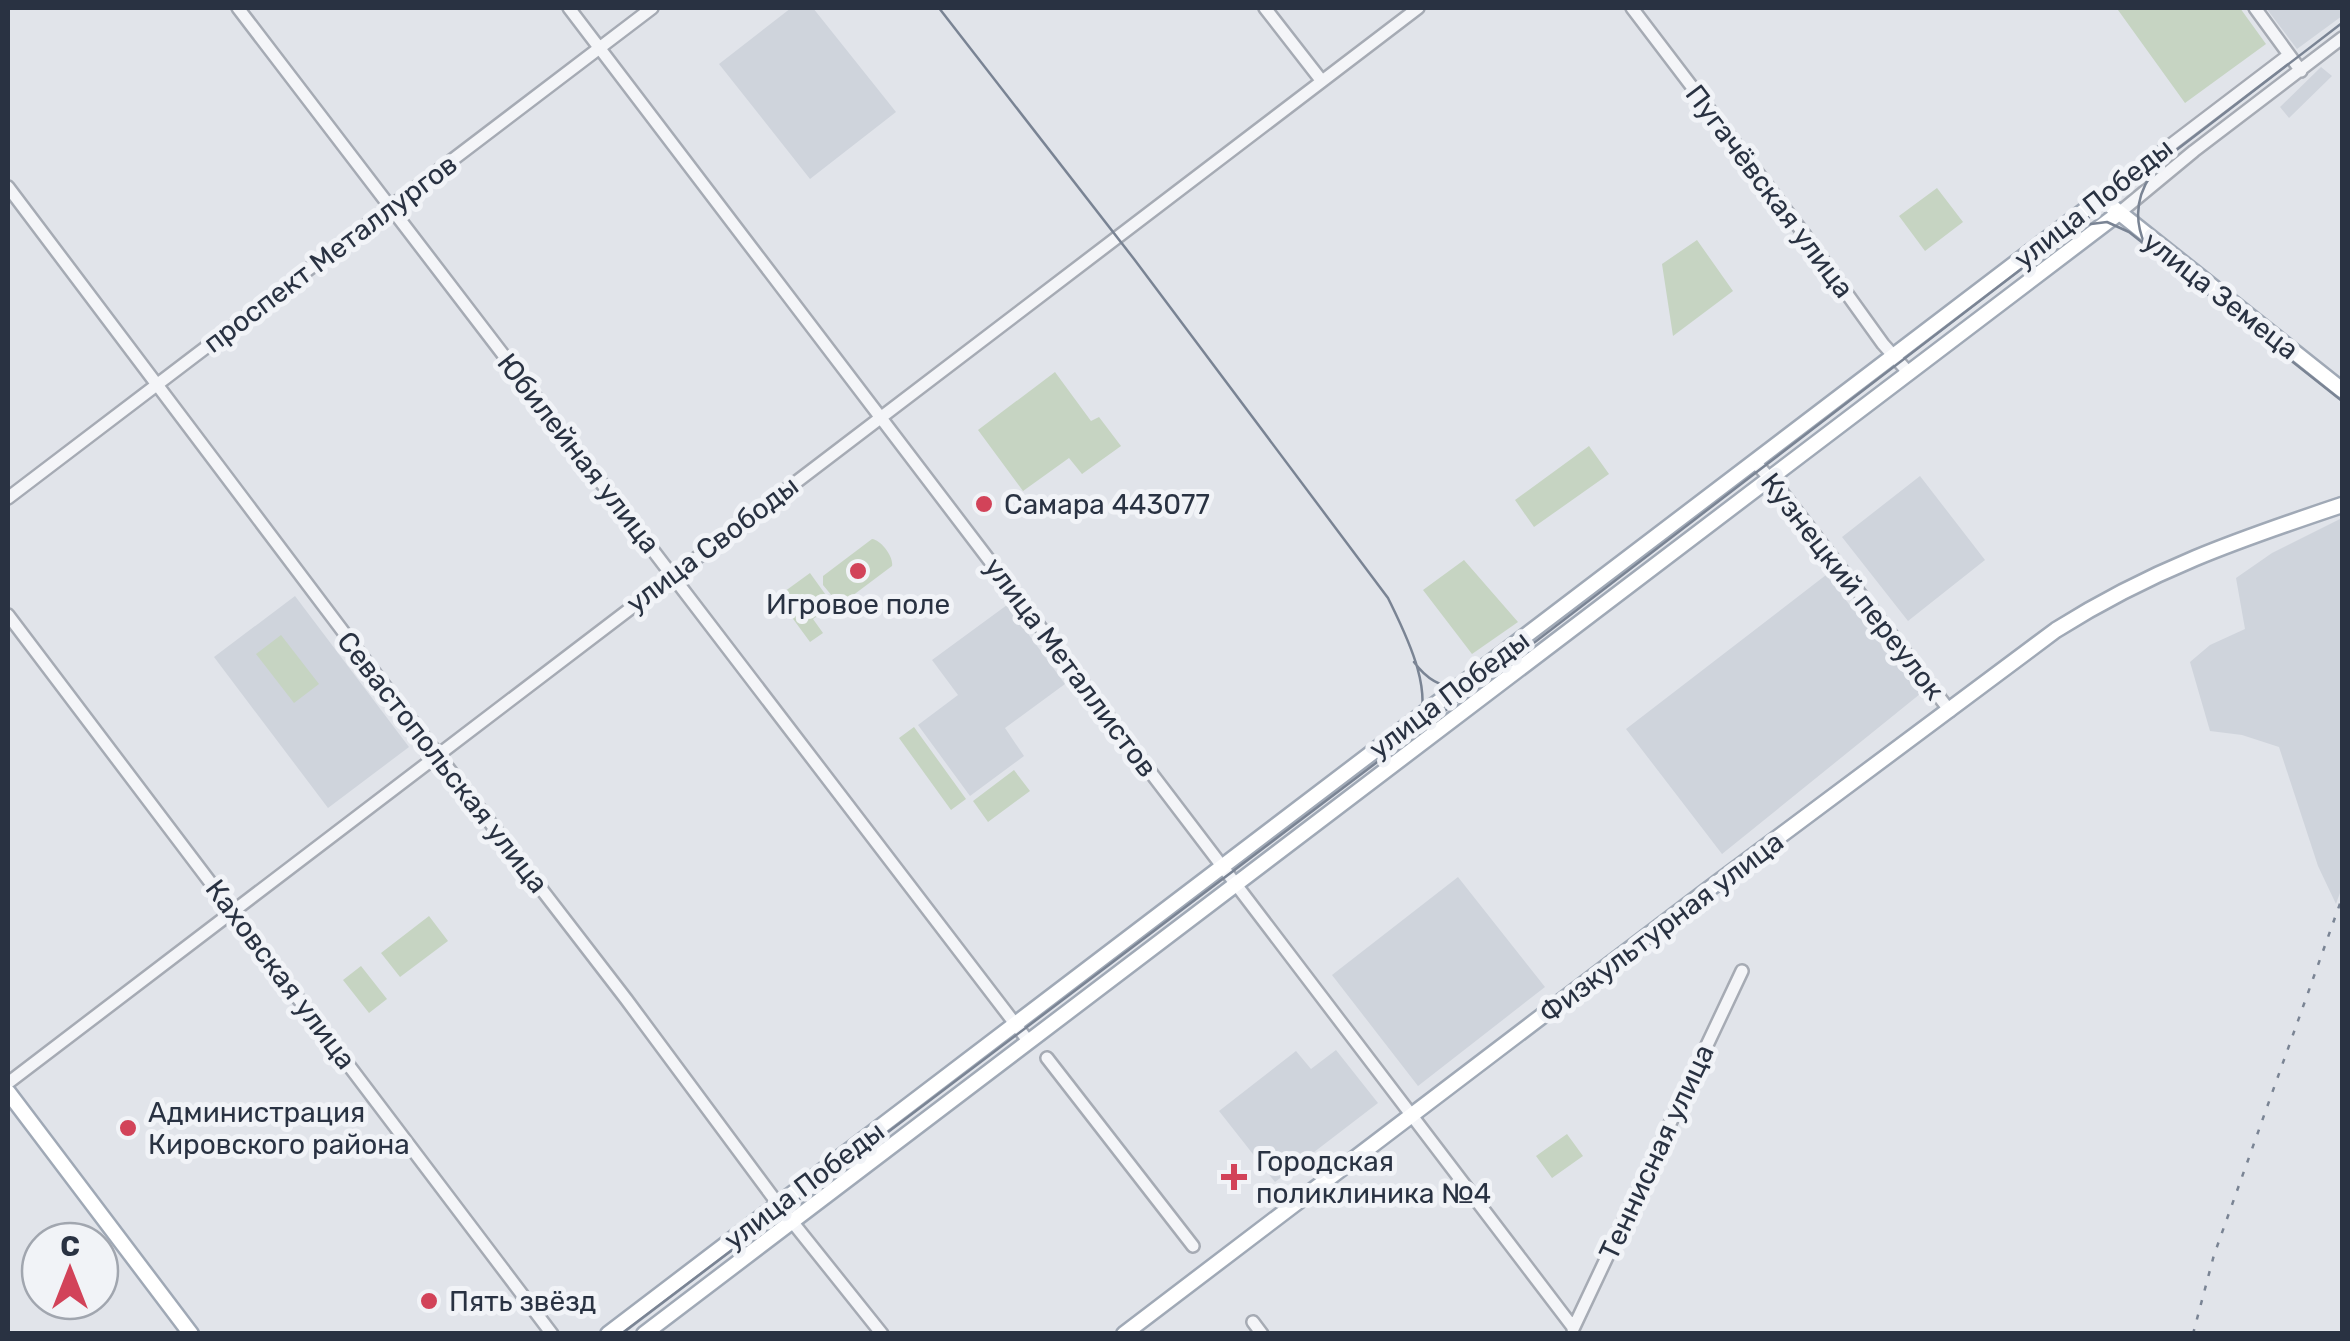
<svg xmlns="http://www.w3.org/2000/svg" width="2350" height="1341" viewBox="0 0 2350 1341" font-family="Rubik,sans-serif">
<style>
.built{fill:#cfd4dc}
.green{fill:#c6d4c2}
.lines{fill:none;stroke-linecap:round;stroke-linejoin:round}
.minor-casing{stroke:#a6abb4;stroke-width:16}
.major-casing{stroke:#a0a9b6;stroke-width:19}
.minor{stroke:#f4f5f8;stroke-width:11}
.major{stroke:#fff;stroke-width:14}
.tram{stroke:#7a8494;stroke-width:2.5}
.rail{stroke:#7a8494;stroke-width:2.5;stroke-dasharray:5 10;stroke-linecap:butt}
.poi-dot{fill:#d24359;stroke:#f1f3f7;stroke-width:4}
.labels{text-anchor:middle;stroke-width:10;stroke-linejoin:round;paint-order:stroke}
.street-label{font-size:28px;fill:#293242;stroke:#f1f3f7}
.poi-label{font-size:28px;fill:#293242;stroke:#f1f3f7;text-anchor:start}
</style>
<rect width="100%" height="100%" fill="#e1e4ea"/>
<path class="built" d="M791,8H813L896,112L810,179L719,64Z
M2266,8H2342V16L2297,49Z
M2321,67L2332,76L2289,118L2280,107Z
M1920,476L1985,560L1908,621L1842,537Z
M2342,518V887L2336,904L2318,866L2279,747L2242,735L2210,731L2190,662L2210,645L2245,629L2236,578L2272,553Z
M1826,575L1920,694L1722,854L1626,729Z
M295,596L409,747L328,808L214,657Z
M1007,605L1065,684L1005,728L1024,756L970,796L918,725L958,695L932,660Z
M1458,877L1545,987L1418,1086L1332,975Z
M1336,1050L1378,1103L1275,1182L1219,1111L1296,1051L1311,1069Z"/>
<path class="green" d="M2121,8H2240L2266,44L2185,103L2118,10Z
M1937,188L1963,222L1925,251L1899,216Z
M1697,240L1733,291L1673,336L1662,264Z
M1055,372L1091,421L1099,417L1121,446L1082,474L1069,458L1023,491L978,430Z
M1589,446L1609,474L1534,527L1515,500Z
M872,539C881,540 894,557 892,566L844,602H837L823,585V576Z
M1464,560L1518,622L1472,654L1423,590Z
M810,573L833,605L813,619L823,633L810,642L777,597Z
M281,635L319,684L294,703L256,654Z
M914,727L966,799L951,810L899,738Z
M1014,770L1030,791L988,822L973,801Z
M429,916L448,941L400,977L381,953Z
M361,966L387,999L369,1013L343,980Z
M1567,1134L1583,1156L1552,1178L1536,1156Z"/>
<g class="lines">
<defs>
<path id="minor" d="M238,8L1029,1042
M569,8L1572,1326
M1265,8L1321,80
M1632,8L1804,234L1883,344L1909,373
M2255,8L2301,71
M8,187L354,646L626,999L778,1204L882,1334
M2101,198L2289,55
M2119,213L2194,151L2342,38
M1755,462L1781,491L1950,711
M8,498L652,8
M8,615L552,1334
M1047,1058L1193,1246
M8,1083L1418,8
M1253,1322L1262,1334
M1573,1329L1742,971"/>
<path id="major" d="M8,1092L191,1334
M608,1334L2101,198L2342,390
M644,1334L2119,213
M1124,1334L1705,892L2056,630C2151,570 2237,540 2342,505"/>
</defs>
<use href="#minor" class="minor-casing"/>
<use href="#major" class="major-casing"/>
<use href="#minor" class="minor"/>
<use href="#major" class="major"/>
<path class="tram" d="M939,8L1134,259L1388,598C1406,635 1437,694 1415,734
M2083,225L2107,222L2129,232L2342,401
M2145,245C2134,220 2136,197 2151,175
M1414,662C1430,684 1452,693 1479,684
M621,1334L1483,682L2342,23"/>
<path class="rail" d="M2193,1334L2214,1255L2342,898"/>
</g>
<g class="poi-dot">
<circle cx="984" cy="504" r="10"/>
<circle cx="858" cy="571" r="10"/>
<circle cx="128" cy="1128" r="10"/>
<path d="M1229 1162h10v10h10v10h-10v10h-10v-10h-10v-10h10z"/>
<circle cx="429" cy="1301" r="10"/>
</g>
<g class="labels">
<g class="street-label">
<text transform="translate(1770 191) rotate(53)" y="10">Пугачёвская улица</text>
<text transform="translate(2093 203) rotate(-38)" y="10">улица Победы</text>
<text transform="translate(330 253) rotate(-37)" y="10">проспект Металлургов</text>
<text transform="translate(2221 295) rotate(38)" y="10">улица Земеца</text>
<text transform="translate(579 453) rotate(52)" y="10">Юбилейная улица</text>
<text transform="translate(712 544) rotate(-37)" y="10">улица Свободы</text>
<text transform="translate(1853 586) rotate(52)" y="10">Кузнецкий переулок</text>
<text transform="translate(1071 667) rotate(53)" y="10">улица Металлистов</text>
<text transform="translate(1449 694) rotate(-37)" y="10">улица Победы</text>
<text transform="translate(443 762) rotate(52)" y="10">Севастопольская улица</text>
<text transform="translate(1661 927) rotate(-37)" y="10">Физкультурная улица</text>
<text transform="translate(281 974) rotate(53)" y="10">Каховская улица</text>
<text transform="translate(1656 1152) rotate(-65)" y="10">Теннисная улица</text>
<text transform="translate(804 1185) rotate(-37)" y="10">улица Победы</text>
</g>
<g class="poi-label">
<text x="1004" y="514">Самара 443077</text>
<text x="858" y="614" text-anchor="middle">Игровое поле</text>
<text x="148" y="1122">Администрация<tspan x="148" dy="32">Кировского района</tspan></text>
<text x="1256" y="1171">Городская<tspan x="1256" dy="32">поликлиника №4</tspan></text>
<text x="449" y="1311">Пять звёзд</text>
</g>
</g>
<rect width="2350" height="1341" fill="none" stroke="#293242" stroke-width="20"/>
<g transform="translate(70 1271)"><circle r="48" fill="#f1f3f7" stroke="#a1a6af" stroke-width="2.5"/>
<path d="M0-8L18 38L0 25L-18 38Z" fill="#d24359"/>
<text y="-15" font-size="28" font-weight="bold" text-anchor="middle" fill="#293242">С</text>
</g>
</svg>
